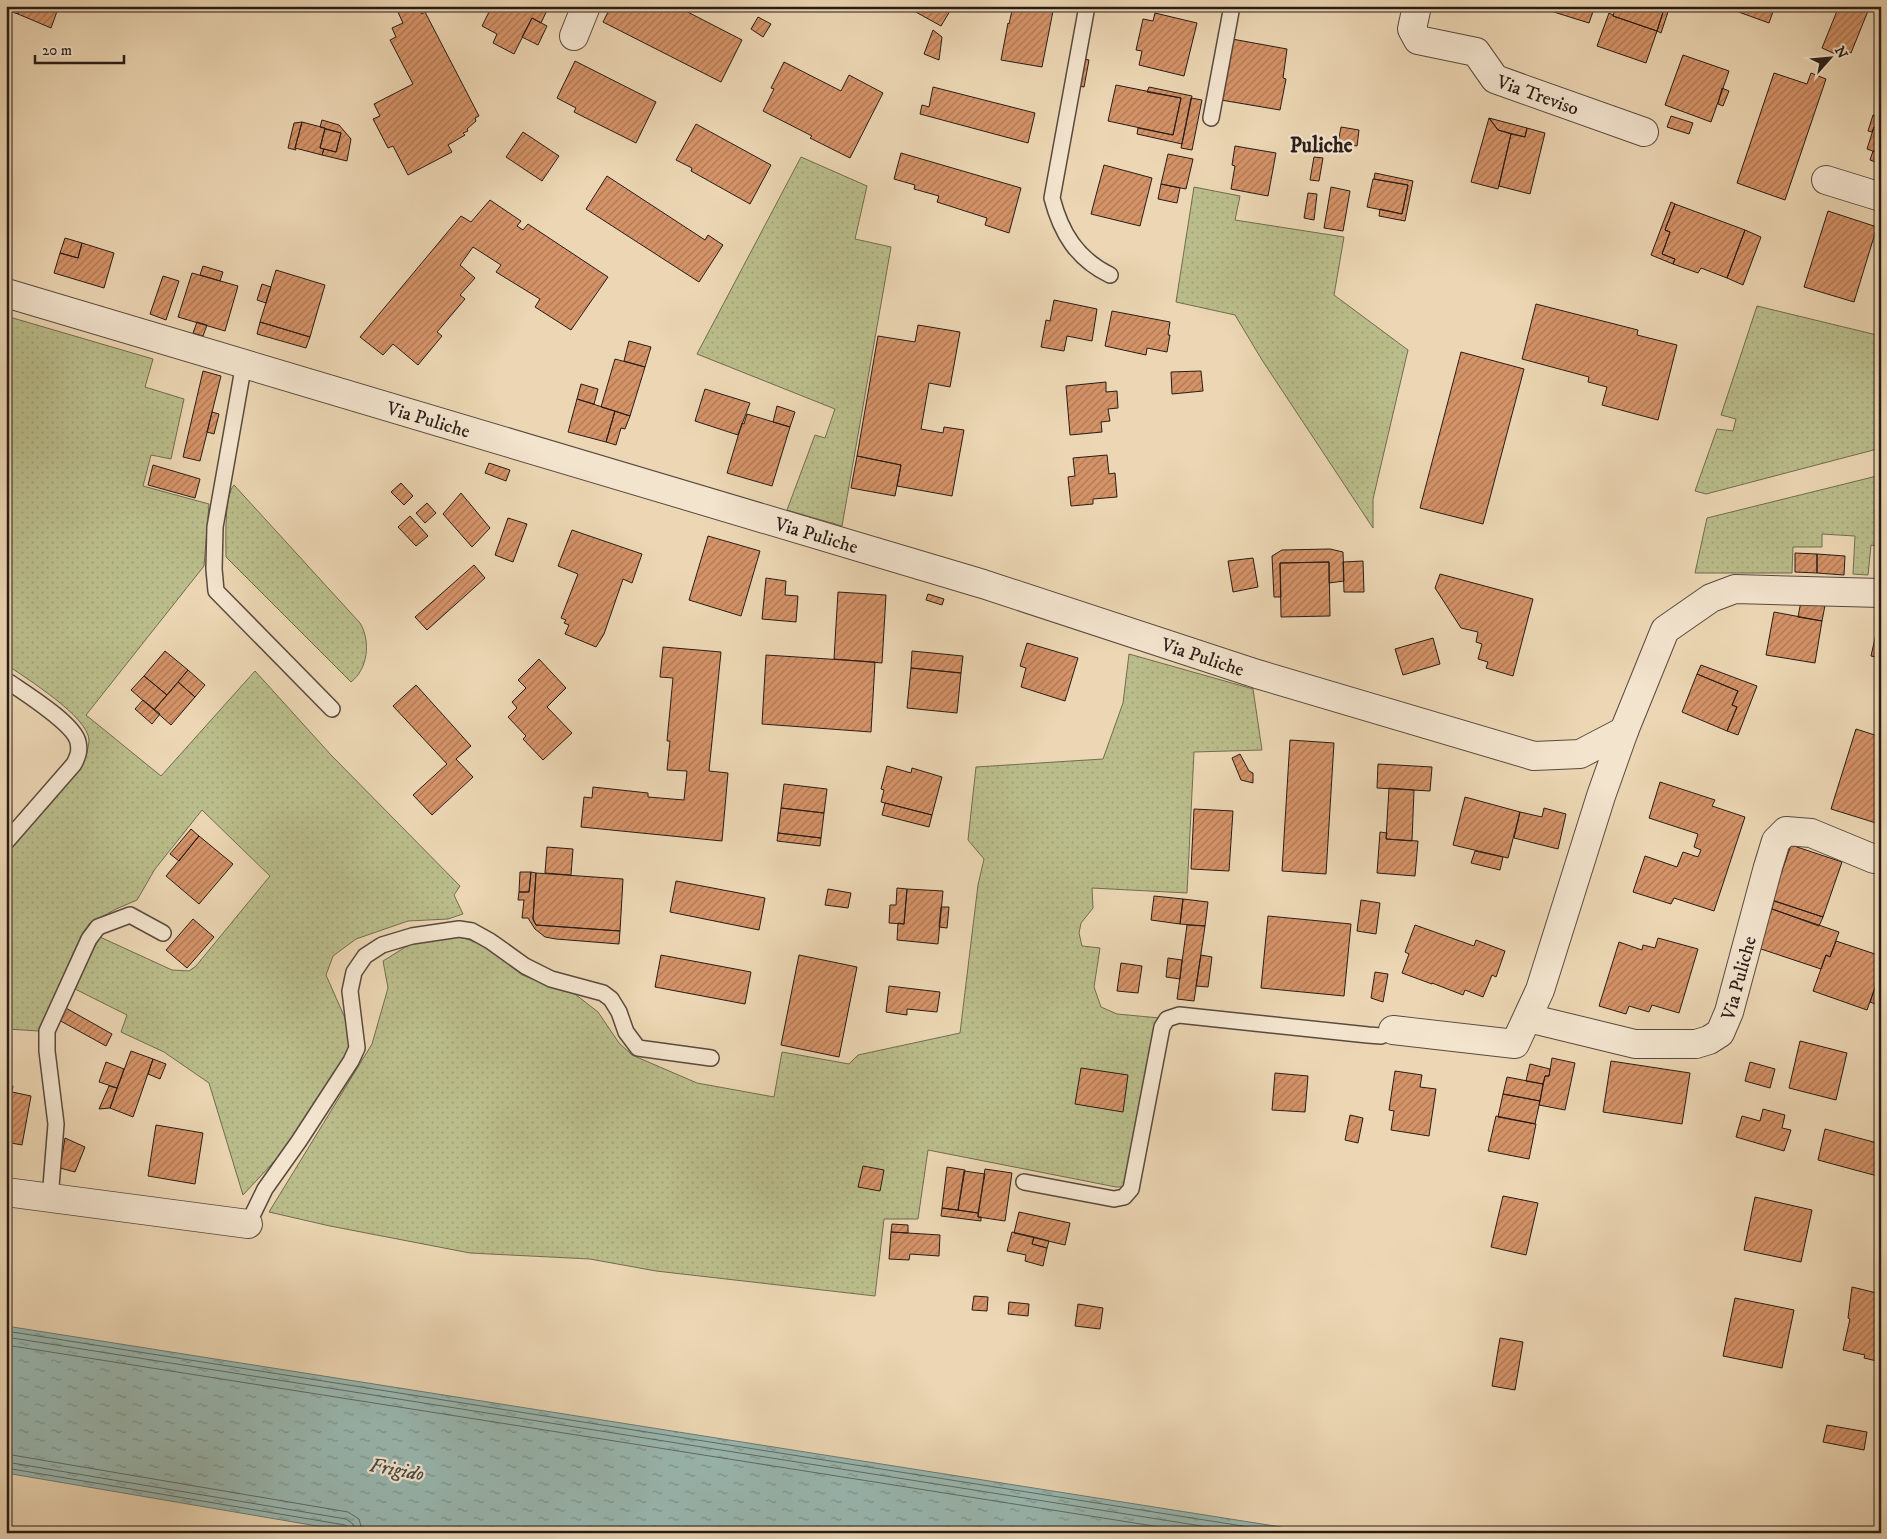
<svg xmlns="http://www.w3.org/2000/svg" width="1887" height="1539" viewBox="0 0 1887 1539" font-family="'IM FELL DW Pica',serif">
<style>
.grass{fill:url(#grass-dots);stroke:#716c51}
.water{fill:url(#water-ripples);stroke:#6c7a73}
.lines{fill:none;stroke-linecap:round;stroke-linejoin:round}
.shore{stroke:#606a64;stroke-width:1}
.building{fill:url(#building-hatch);stroke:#281c17}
.service-casing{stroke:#594a3e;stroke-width:18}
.minor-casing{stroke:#594a3e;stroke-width:30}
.service{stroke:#f3e4ce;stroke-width:15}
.minor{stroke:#f3e4ce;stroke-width:28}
.labels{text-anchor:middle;stroke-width:4.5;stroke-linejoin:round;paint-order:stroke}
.street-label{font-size:19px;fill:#281c17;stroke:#f3e4ce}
.water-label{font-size:20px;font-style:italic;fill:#4a4b45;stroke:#f3e4ce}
.quarter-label{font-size:21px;font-weight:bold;fill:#281c17;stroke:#f3e4ce}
</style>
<defs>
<pattern id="grass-dots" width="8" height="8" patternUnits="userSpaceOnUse" patternTransform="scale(1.25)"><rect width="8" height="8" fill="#babd8b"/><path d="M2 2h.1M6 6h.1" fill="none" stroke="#a0a277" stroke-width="1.8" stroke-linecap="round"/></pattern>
<pattern id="water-ripples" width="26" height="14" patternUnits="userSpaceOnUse" patternTransform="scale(1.25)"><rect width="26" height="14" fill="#99b8b1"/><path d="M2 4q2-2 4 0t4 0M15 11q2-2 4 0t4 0" fill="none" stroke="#7d958f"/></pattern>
<pattern id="building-hatch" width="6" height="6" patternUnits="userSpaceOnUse" patternTransform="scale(1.25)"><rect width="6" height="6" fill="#d59368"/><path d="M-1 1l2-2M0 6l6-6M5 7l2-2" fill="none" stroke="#ad7755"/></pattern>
</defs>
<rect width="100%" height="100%" fill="#ecd6b3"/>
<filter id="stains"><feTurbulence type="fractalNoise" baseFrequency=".004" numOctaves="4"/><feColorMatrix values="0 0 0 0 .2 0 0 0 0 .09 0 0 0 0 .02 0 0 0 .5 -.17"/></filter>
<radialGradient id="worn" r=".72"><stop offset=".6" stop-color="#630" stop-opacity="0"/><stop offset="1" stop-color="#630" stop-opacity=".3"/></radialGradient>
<path class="grass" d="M801,157L867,186L855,239L891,247L842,526L787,510L815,435L825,438L835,409L697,354Z
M1194,187L1240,196L1235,220L1344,237L1334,295L1408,350L1373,499V528L1262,360L1235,315L1176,302Z
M1757,306L1881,336V448L1706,494L1695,491L1717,429L1733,431L1736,419L1721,415Z
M6,316L153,359L145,387L184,399L171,459L151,455L143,486L209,504L204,566L86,715L161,776L255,671L331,755L460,886L454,895L463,914L448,919L408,921L356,939L333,956L326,975L352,1034L348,1049L333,1079L285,1150L243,1195L209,1083L164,1052L121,1032L127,1015L73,988L100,937L172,970L189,971L196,966L270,876L202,810L155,869L137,900L116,909L89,924L81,936L39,1031L6,1029V834L16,839L86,756C87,751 89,745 89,740C88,716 25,678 6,664Z
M1881,475V521L1878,546L1871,545L1868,575L1853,574L1855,536L1822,534V547H1793L1792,573H1695L1707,518Z
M234,485L360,623C371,641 368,669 351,682L226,557C226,540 224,496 234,485Z
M1129,654L1253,689L1262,750L1194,752L1187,893L1092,888L1093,908L1081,923L1079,933L1082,946L1100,948L1094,987L1101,1007L1117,1014L1160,1018L1128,1181L1123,1187H1116L928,1150L918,1219H884L875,1296L656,1271L590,1259L470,1253L330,1226L269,1212L372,1044L388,988L383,961L412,943L458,936L486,946L522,975L575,994L598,1012L619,1043L632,1055L697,1083L774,1097L782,1052L849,1064L858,1055L960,1033L978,885L984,859L968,840L976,767L1103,759L1123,703Z"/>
<path class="water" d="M6,1326L1319,1533H358L6,1473Z"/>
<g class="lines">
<path class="shore" d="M6,1331L1287,1533
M6,1337L1246,1533
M6,1345L1198,1533
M6,1454L348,1512L359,1519L363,1533
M6,1462L346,1519L353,1524L356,1533
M6,1468L345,1525L349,1528L350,1533"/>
</g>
<path class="building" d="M6,6H21L18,14L12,12L11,15L6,14Z
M21,6H59L51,28L18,14Z
M404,6H418L422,14L425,12L479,116L475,118L476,121L467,129L468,131L463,133L465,135L448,145L452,152L408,175L393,146L388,148L373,119L380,116L374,104L413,84L390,40L396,37L392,28L403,23L397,10Z
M492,6H549L541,23L532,18L514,54L493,43L497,34L482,26Z
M611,6H676L742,40L721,82L603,22Z
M905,6H953L941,26Z
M1013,6H1054L1042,67L1001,60L1008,23L1009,24Z
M1542,6H1595L1589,23L1541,8Z
M1616,6H1665L1657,31L1613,16Z
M1665,6H1670L1661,33L1657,31Z
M1722,6H1775L1769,23Z
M1839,6H1870L1851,53L1845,51L1842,57L1822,48Z
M1155,13L1197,23L1184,76L1139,65L1142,51L1136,50L1143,19L1153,21Z
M1609,13L1613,15V16L1657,31L1646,63L1597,46Z
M758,17L771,24L763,37L751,29Z
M532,18L547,26L538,45L522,37Z
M933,30L942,37L939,60L924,54Z
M1232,39L1287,49L1283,78L1286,79L1280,110L1221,100Z
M1683,55L1729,71L1711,122L1665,105Z
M1080,58L1089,60L1084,87L1074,85Z
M575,61L656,102L636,143L574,112L576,108L557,98Z
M784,62L841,91L849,75L883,93L850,158L810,138L812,136L763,111L774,89L771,88Z
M1774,73L1807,84L1811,73L1826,79L1785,200L1737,183Z
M1116,85L1181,98L1173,135L1108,121Z
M933,87L1035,113L1028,143L920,114L922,105L929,107Z
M1149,87L1192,96L1182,144L1137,134L1138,128L1173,135L1181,98L1147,92Z
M1722,88L1729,91L1723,106L1718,104Z
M1191,98L1202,100L1192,150L1181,148Z
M1873,115L1881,117V120L1878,129L1874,127L1872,132L1868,131Z
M1671,116L1693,123L1689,134L1667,127Z
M1489,118L1527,128L1525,137L1498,130Z
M1489,118L1498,130L1511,134L1498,189L1471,182Z
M322,120L339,125L351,139L347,161L322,155L324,149L336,152L341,133L320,127Z
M1881,120V154L1867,149L1874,127L1878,129Z
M302,122L325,128L320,148L324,149L322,155L295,148Z
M302,122L295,148L296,150L288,148L294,123Z
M696,124L771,165L750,204L691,171L692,168L676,160Z
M1341,127L1359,130L1357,146L1338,143Z
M1527,128L1545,133L1530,194L1499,186L1511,134L1525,137Z
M325,129L341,133L336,152L320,148Z
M523,132L559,156L542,181L506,157Z
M1235,146L1276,153L1268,196L1231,189L1235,166L1232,165Z
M1873,151L1881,154V164L1870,160Z
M901,153L1021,188L1009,233L985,225L987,218L937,202L939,196L914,189L915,185L894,179Z
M1168,154L1193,159L1186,189L1161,184Z
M1314,157L1323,158L1319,181L1310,180Z
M1104,165L1152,178L1140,226L1091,214Z
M1375,173L1413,181L1405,221L1379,216L1380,209L1402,214L1408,185L1374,179Z
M607,176L705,240L708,235L723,245L699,282L586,209Z
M1373,179L1408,185L1402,214L1367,207Z
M1161,184L1180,188L1177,203L1158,199Z
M1331,187L1350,191L1343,231L1324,228Z
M1308,193L1317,194L1314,220L1304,218Z
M490,200L521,221L517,226L523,230L528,224L608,277L571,330L535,307L540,299L496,272L501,265L473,247L460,265L475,278L460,295L465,299L437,332L442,336L418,365L393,344L383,355L360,337L461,216L471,222Z
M1671,202L1675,204L1665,230L1670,232L1662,254L1675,259L1673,264L1651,255Z
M1675,204L1745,230L1727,278L1701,268L1698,273L1673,264L1675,259L1662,254L1670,232L1665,230Z
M1828,211L1877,227L1854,302L1804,287Z
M1745,230L1761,237L1743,285L1727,278Z
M65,238L82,243L78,258L60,253Z
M82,243L114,253L104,288L54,273L60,253L78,258Z
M203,266L223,272L220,281L200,275Z
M276,270L325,285L310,337L260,322Z
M192,273L238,286L225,331L178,317Z
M163,276L179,281L166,320L150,314Z
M262,284L271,287L266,303L257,300Z
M1054,300L1097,309L1092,341L1067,336L1064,351L1041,347L1046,320L1050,321Z
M1536,304L1638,330L1637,335L1677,345L1658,420L1602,405L1607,387L1588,382L1589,377L1522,359Z
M1112,311L1170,322L1168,335H1170L1167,352L1147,348L1146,355L1105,346Z
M197,322L207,325L203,336L193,333Z
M260,322L310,337L306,348L257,334Z
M918,325L960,332L950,387L929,383L921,429L943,433L944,427L964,430L952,496L897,486L901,465L857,456L878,336L915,342Z
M629,341L651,347L645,367L624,361Z
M1461,352L1524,369L1483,524L1420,508Z
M615,359L645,367L630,416L601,407Z
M203,371L221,376L200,461L183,457Z
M1201,371L1203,391L1172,394L1171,372Z
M1106,382V392L1117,391L1118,408L1108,409L1110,421L1101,422L1102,432L1070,435L1066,386Z
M581,384L598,389L594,404L577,399Z
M705,389L750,403L738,435L695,421Z
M577,399L615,411L606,442L568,432Z
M777,406L795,412L790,427L773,422Z
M615,411L630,416L625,429L621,428L616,445L606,442Z
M212,412L219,414L214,434L207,432Z
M747,414L790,427L772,486L727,473L742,423L744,424Z
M1107,455L1109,474L1115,473L1117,497L1093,499V504L1071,506L1068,477L1075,476L1073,458Z
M857,456L901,465L895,496L851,488Z
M489,463L510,470L506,481L485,473Z
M153,465L200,479L195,498L148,485Z
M401,483L413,496L404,505L391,492Z
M461,493L490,528L472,547L443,514Z
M427,503L436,513L425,523L416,513Z
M410,516L428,536L416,546L398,527Z
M508,518L527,524L513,562L495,555Z
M572,530L642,554L632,583L623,579L604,634L596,647L565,634L569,625L564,623L566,620L561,618L578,574L558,566Z
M708,536L760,551L741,616L689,600Z
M1330,549L1343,552L1344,581L1329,583V562L1280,563L1281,597H1274L1272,556L1282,550Z
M1795,553L1817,554V573L1795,572Z
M1817,554L1845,556L1844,575L1817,573Z
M1253,558L1258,587L1233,592L1228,561Z
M1363,561L1364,592H1344L1343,562Z
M1329,562L1330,616L1281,617L1280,563Z
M474,565L485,578L427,630L415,617Z
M1440,574L1533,599L1513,676L1486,668L1488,662L1478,659L1482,644L1476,642L1478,632L1461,628L1435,588Z
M766,578L786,581L785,595L798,596L796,622L762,619Z
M838,592L886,595L882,663L834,659Z
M928,594L944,599L942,605L926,600Z
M1802,596L1826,600L1822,621L1798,617Z
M1774,612L1822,621L1815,663L1766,655Z
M1881,612V658L1871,656Z
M1433,638L1440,664L1403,675L1395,649Z
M1027,643L1078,658L1065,701L1021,687L1026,668L1020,666Z
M663,647L721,652L709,771L728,773L722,841L581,827L584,797L592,798L593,787L648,793V797L684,800L687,771L667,770L670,741H667L673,678L660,677Z
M165,651L188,670L167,695L144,676Z
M912,651L963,656L961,673L911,668Z
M766,655L875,662L871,732L762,724Z
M539,659L566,688L547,707L572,733L543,760L523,739L526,736L508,717L517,708L512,702L526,688L518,680Z
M1701,665L1757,686L1738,735L1727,731L1737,707L1732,705L1738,691L1697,674Z
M911,668L961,673L957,713L907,708Z
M188,670L205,685L195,697L178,682Z
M1697,674L1738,691L1732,705L1737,707L1727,731L1682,712Z
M144,676L167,695L154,710L131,690Z
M178,682L195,697L171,725L154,710Z
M416,685L471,746L456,759L473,777L432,815L413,795L447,764L393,706Z
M143,700L160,714L152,724L135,709Z
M1856,729L1881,737V807L1876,823L1831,809Z
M1290,740L1334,743L1326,874L1282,871Z
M1240,754L1249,771L1253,773V783L1241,780L1232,758Z
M1378,764L1432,767L1430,791L1377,788Z
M887,766L911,773L912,768L942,777L932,815L881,802L884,790L881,789Z
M1660,782L1715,800L1712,806L1745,817L1714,911L1674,898L1671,904L1633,892L1645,856L1677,867L1683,852L1698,857L1701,850L1694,847L1698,834L1649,818Z
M784,784L827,789L824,813L781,808Z
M1389,788L1414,790L1412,841L1386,839Z
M1465,797L1520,812L1508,858L1453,845Z
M885,803L932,815L929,827L882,815Z
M781,808L824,813L821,838L778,833Z
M1544,808L1566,814L1558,849L1514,838L1520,812L1542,817Z
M1194,809L1233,811L1229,871L1191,869Z
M191,829L199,836L179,861L170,854Z
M1380,832L1387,833L1386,839L1418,841L1415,876L1377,873Z
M778,833L821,838L820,846L777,841Z
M199,836L233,864L199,904L166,876Z
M1791,845L1842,862L1823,917L1772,900Z
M547,847L573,849L571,875L545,873Z
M1475,851L1503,857L1500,870L1471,863Z
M520,872H531L529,892H519Z
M531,872L536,873L533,919L536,925L620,931L619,944L556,939L545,937L535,929L528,918H522L524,900H518L519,892H529Z
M536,873L623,879L620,931L536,925L533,919Z
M676,881L765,898L759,930L670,912Z
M897,888L907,889L904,924L889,923L890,905H896Z
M828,889L851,893L848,908L825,905Z
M907,889L943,891L938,944L897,940L898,923L904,924Z
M1154,896L1183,899L1180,924L1151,920Z
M1183,899L1208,902L1205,926L1180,924Z
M1361,900L1380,903L1376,934L1357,931Z
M1774,901L1823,917L1819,926L1772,909Z
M941,907H949L947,928L939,927Z
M1772,909L1839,932L1830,957L1826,955L1821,969L1758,948Z
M1268,916L1351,924L1344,996L1261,988Z
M193,919L214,937L187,968L166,950Z
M1187,925L1205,926L1194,1001L1177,999Z
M1415,925L1474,946L1476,940L1505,951L1496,977L1492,975L1483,997L1465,990L1463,995L1432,983V984L1402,973L1409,954L1405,952Z
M1658,938L1698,949L1679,1013L1652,1005L1649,1012L1629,1006L1626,1014L1599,1006L1619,942L1642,950L1643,945L1655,948Z
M1836,941L1881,956V971L1867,1010L1813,991L1826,955L1830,957Z
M661,955L751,972L745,1004L655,987Z
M799,955L857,967L839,1057L781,1045Z
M1201,955L1212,957L1208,987L1196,986Z
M1168,958L1182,960L1180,979L1166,977Z
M1121,963L1142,966L1138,993L1117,991Z
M1881,971V996L1878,1005L1870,1002Z
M1375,972L1388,974L1383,1002L1371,998Z
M889,986L940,992L937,1012L907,1009V1015L886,1012Z
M1881,996V1016L1875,1014Z
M64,1007L112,1034L106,1046L57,1019Z
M1800,1041L1847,1053L1836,1100L1789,1088Z
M131,1051L153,1059L133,1117L110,1108Z
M1552,1058L1575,1063L1565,1110L1539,1105L1545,1076H1549Z
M153,1059L166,1064L160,1079L148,1074Z
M1611,1061L1690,1073L1682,1124L1603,1112Z
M106,1062L124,1069L117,1088L99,1082Z
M1750,1062L1775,1069L1770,1088L1745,1081Z
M1530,1064L1550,1069L1549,1076H1545L1543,1084L1526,1081Z
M1081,1068L1128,1075L1123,1112L1075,1104Z
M1395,1071L1422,1075L1420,1087L1436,1089L1429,1136L1391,1130L1394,1111L1389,1110Z
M1275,1073L1308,1076L1305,1112L1272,1110Z
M1507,1077L1543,1084L1540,1101L1503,1094Z
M6,1085L13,1086L12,1092L31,1096L22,1145L6,1142Z
M109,1086L117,1088L110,1108L99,1109Z
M1503,1094L1540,1101L1535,1124L1498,1117Z
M1763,1109L1785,1115L1782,1128L1791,1130L1784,1151L1736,1137L1742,1116L1760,1121Z
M1350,1115L1363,1118L1358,1143L1345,1140Z
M1496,1116L1536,1124L1529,1159L1488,1151Z
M156,1125L203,1133L195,1184L148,1176Z
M1825,1129L1881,1144V1177L1818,1160Z
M65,1138L85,1147L75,1172L60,1168Z
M863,1166L884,1170L880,1191L858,1187Z
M947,1167L965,1170L958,1210L942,1208Z
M985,1169L1012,1173L1005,1221L978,1217Z
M964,1171L985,1174L978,1213L958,1210Z
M1503,1196L1538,1203L1526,1255L1491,1247Z
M1755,1197L1812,1210L1801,1262L1744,1250Z
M942,1208L978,1213V1217H981V1221L941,1216Z
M1019,1212L1070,1223L1065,1245L1014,1233Z
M892,1224L908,1225V1233L891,1232Z
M891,1232L940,1235L939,1256L910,1254L909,1260L889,1259Z
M1012,1232L1034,1237L1032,1244L1047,1248L1043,1266L1025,1261L1026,1255L1007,1251Z
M1034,1237L1049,1241L1047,1248L1032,1244Z
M1852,1287L1881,1294V1362L1864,1358L1865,1355L1843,1350L1850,1319L1848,1318Z
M974,1296L988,1297L987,1311L972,1310Z
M1735,1298L1794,1310L1782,1368L1723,1356Z
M1009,1302L1029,1304L1028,1316L1008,1314Z
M1078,1304L1103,1308L1100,1329L1075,1326Z
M1500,1338L1523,1342L1515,1390L1492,1386Z
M1827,1425L1867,1432L1864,1450L1823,1442Z"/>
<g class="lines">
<defs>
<path id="service" d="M1087,6L1052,198C1061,233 1077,259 1110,275
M1211,118L1232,6
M244,363L215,527L214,569L216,591L332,709
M6,680C23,692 74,723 78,742C80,751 78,756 74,764L6,842
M1024,1182L1114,1199L1124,1197L1131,1189L1162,1027L1167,1019L1179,1015L1368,1035L1381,1036L1393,1030
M50,1199L56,1124L47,1051V1031L89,939L98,927L130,915L163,933
M248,1224L265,1189L299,1141L351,1061L357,1048L350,991L354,972L365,956L382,945L412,936L459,929L472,931L490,941L525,966L551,979L603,993L611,999L619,1012L626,1032L638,1048L711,1058"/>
<g id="minor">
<path id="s1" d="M1417,6L1412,29L1418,40L1476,52L1495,79L1644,132"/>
<path d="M574,36L586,6"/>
<path d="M1826,180L1881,197"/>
<path id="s2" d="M6,293L983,584L1257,674L1534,756L1580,754L1624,731"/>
<path id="s3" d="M1528,1018L1635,1044H1696L1709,1040L1720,1033L1729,1012L1768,867L1776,841L1786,831L1811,833L1874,859L1881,858"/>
<path d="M1393,1030L1515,1044L1540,990L1601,796L1624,731L1665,630L1711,598L1735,589L1881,593"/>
<path d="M6,1192L248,1224"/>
</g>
</defs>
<use href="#service" class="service-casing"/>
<use href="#minor" class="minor-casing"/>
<use href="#service" class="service"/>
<use href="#minor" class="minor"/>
</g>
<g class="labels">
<g class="street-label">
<text dy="7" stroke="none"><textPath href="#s1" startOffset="174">Via Treviso</textPath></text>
<text dy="7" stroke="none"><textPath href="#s2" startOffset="441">Via Puliche</textPath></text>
<text dy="7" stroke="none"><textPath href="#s2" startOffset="846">Via Puliche</textPath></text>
<text dy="7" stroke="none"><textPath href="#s2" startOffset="1251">Via Puliche</textPath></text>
<text dy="7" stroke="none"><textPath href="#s3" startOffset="256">Via Puliche</textPath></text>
</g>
<g class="water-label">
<text transform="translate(397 1469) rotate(10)" y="7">Frigido</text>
</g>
<g class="quarter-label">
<text x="1321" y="152">Puliche</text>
</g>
</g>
<rect width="1887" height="1539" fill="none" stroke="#ecd6b3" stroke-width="25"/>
<rect x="8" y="8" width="1872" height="1524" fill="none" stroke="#281c17" stroke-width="2.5"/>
<rect x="12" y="12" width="1862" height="1514" fill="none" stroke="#281c17"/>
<g transform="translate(1830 58) rotate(63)" stroke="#f3e4ce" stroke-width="4" paint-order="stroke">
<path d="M0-4L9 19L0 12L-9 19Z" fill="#281c17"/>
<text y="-8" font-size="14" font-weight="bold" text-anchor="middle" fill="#281c17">N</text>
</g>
<path d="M35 55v8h89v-8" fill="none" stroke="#281c17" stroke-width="2.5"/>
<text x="42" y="55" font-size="15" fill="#281c17" stroke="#f3e4ce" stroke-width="4" paint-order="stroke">20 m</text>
<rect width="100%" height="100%" filter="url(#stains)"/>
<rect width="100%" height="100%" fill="url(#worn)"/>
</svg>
